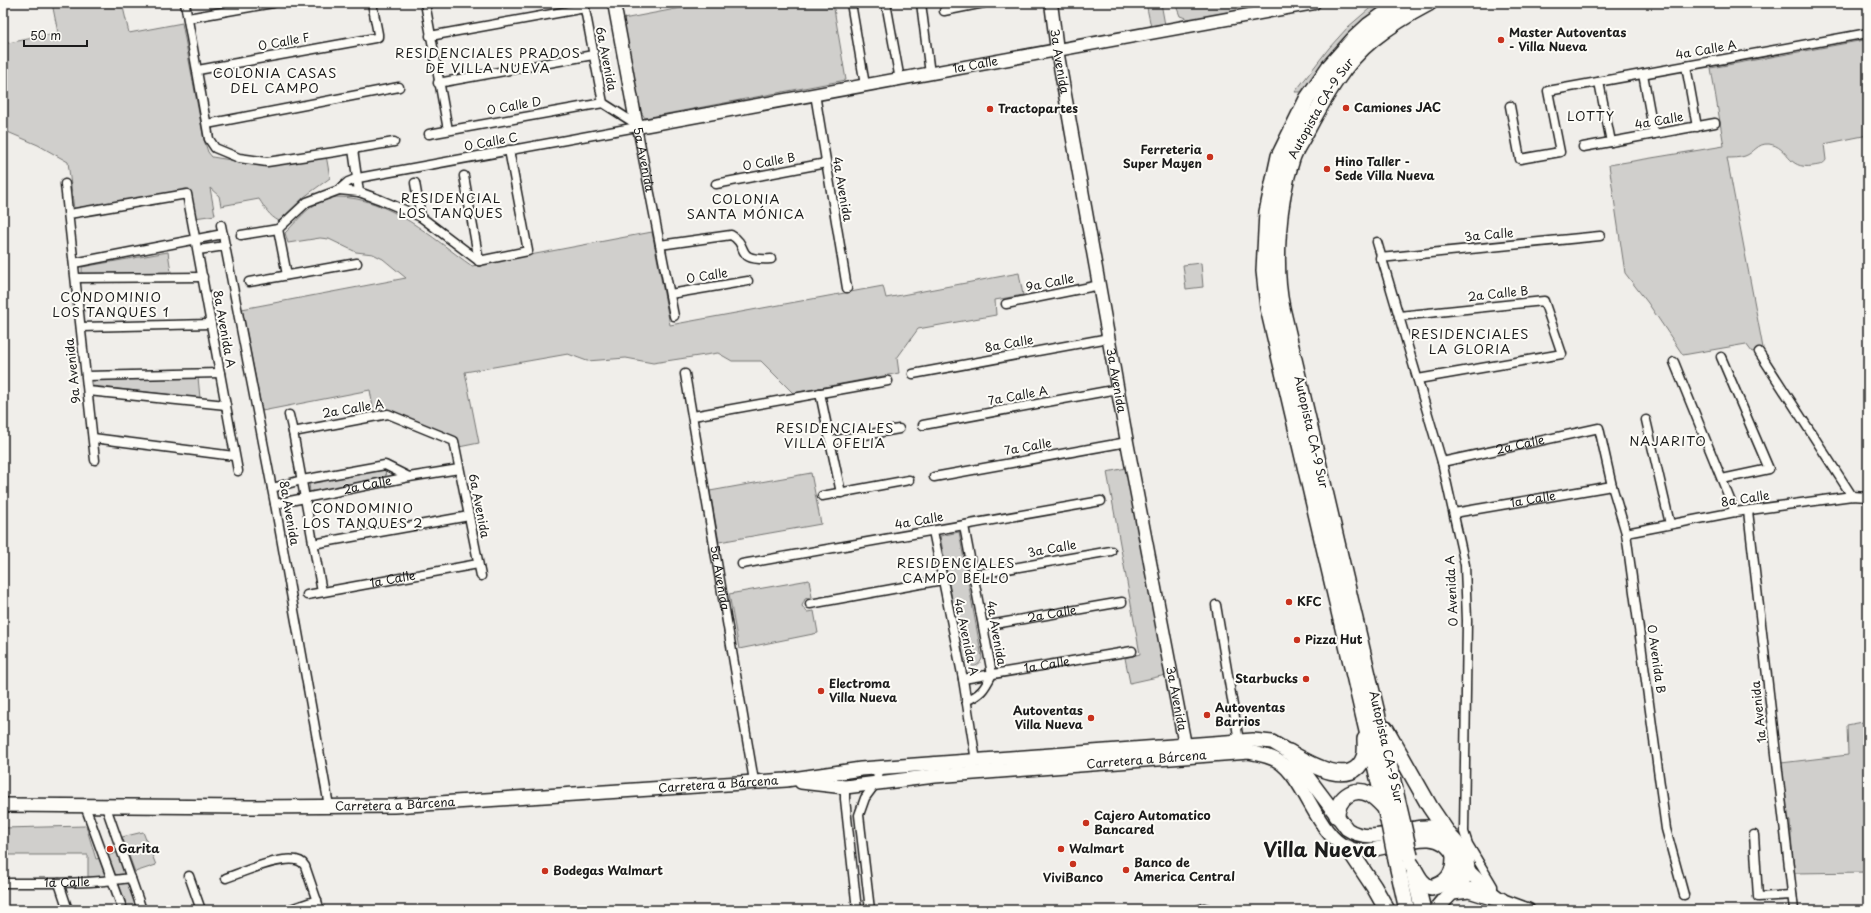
<svg xmlns="http://www.w3.org/2000/svg" width="1871" height="913" viewBox="0 0 1871 913" font-family="'Playpen Sans',sans-serif">
<style>
.green{fill:#d0cfcc;stroke:#767674}
.lines{fill:none;stroke-linecap:round;stroke-linejoin:round}
.street-casing{stroke:#1c1c1c;stroke-width:11}
.secondary-casing{stroke:#1c1c1c;stroke-width:15}
.primary-casing{stroke:#1c1c1c;stroke-width:16}
.highway-casing{stroke:#1c1c1c;stroke-width:18}
.street{stroke:#fdfcf7;stroke-width:8}
.secondary{stroke:#fdfcf7;stroke-width:12}
.primary{stroke:#fdfcf7;stroke-width:13}
.highway{stroke:#fdfcf7;stroke-width:15}
.highway-bridge-casing{stroke:#1c1c1c;stroke-width:18;stroke-linecap:butt}
.highway-bridge{stroke:#fdfcf7;stroke-width:15}
.poi-dot{fill:#c8321e;stroke:#fdfcf7;stroke-width:1.5}
.labels{text-anchor:middle;stroke-width:4;stroke-linejoin:round;paint-order:stroke}
.poi-label{font-size:12px;font-weight:bold;fill:#1c1c1c;stroke:#fdfcf7;text-anchor:start}
.street-label{font-size:12px;fill:#1c1c1c;stroke:#fdfcf7}
.neighbourhood-label{font-size:13px;letter-spacing:1px;fill:#1c1c1c;stroke:#fdfcf7}
.town-label{font-size:20px;font-weight:bold;fill:#1c1c1c;stroke:#fdfcf7}
</style>
<rect width="100%" height="100%" fill="#f0eeea"/>
<filter id="ink" filterUnits="userSpaceOnUse"><feTurbulence type="fractalNoise" baseFrequency=".025" numOctaves="2"/><feDisplacementMap in="SourceGraphic" scale="8" xChannelSelector="R" yChannelSelector="G"/><feConvolveMatrix kernelMatrix="1 2 1 2 8 2 1 2 1" color-interpolation-filters="sRGB"/></filter>
<g filter="url(#ink)">
<path class="green" d="M52,3H122L129,33L182,23L204,140L208,152L212,157L256,164L326,155L330,178L304,197L279,221C269,216 265,208 259,199L221,206L219,196L210,188L215,215L195,218L189,189L74,209L68,162L38,145L3,130V44L58,33Z
M707,3H833L846,80L645,118L639,109L623,19Z
M1146,3H1161L1165,25L1151,27Z
M1175,3H1263L1264,6L1191,20L1180,16Z
M1376,3H1388L1349,34L1325,61L1301,92H1295L1329,48L1348,27Z
M1864,40L1868,62V135L1824,144L1826,160C1823,165 1819,165 1813,166C1786,170 1790,147 1769,144C1757,143 1754,153 1745,156C1739,158 1732,158 1727,158L1763,348L1752,352L1746,344L1683,355L1648,303L1625,273L1609,165L1724,146L1711,68Z
M337,197C389,197 432,238 472,266L652,232L670,325L883,286L886,298L1019,273L1023,295L995,300L996,315L918,329L897,358L899,373L793,393L761,361H732L718,353L653,363L626,358L587,361L568,354L465,372L479,443L459,447L457,438L390,410L374,413L370,390L262,411L242,309L406,278L383,259L373,254L356,252L329,239L320,238L288,243L285,233C304,214 310,202 337,197Z
M168,252L171,272L82,274V267Z
M1201,263L1203,287L1186,289L1183,265Z
M198,377L200,398L92,386V380Z
M1126,468L1166,675L1130,683L1125,658L1140,654L1107,472Z
M385,469L386,477L310,492L309,483Z
M811,473L821,524L719,542L710,491Z
M959,532L982,658C980,665 975,668 969,665L963,657L940,536Z
M809,580L812,597L805,599L802,606L807,612L814,611L818,633L739,649L729,594Z
M1868,721V872L1794,873L1790,821L1787,820L1781,763L1848,755L1847,725Z
M86,826L96,859L101,858L106,875L104,877H88V855H3V828Z
M143,832L156,865L135,872L122,837Z
M121,851L142,910H123L104,857Z"/>
<g class="lines">
<defs>
<g id="street">
<path d="M185,3L209,139L215,148L239,158L267,162L335,152L394,142"/>
<path d="M425,3L448,130"/>
<path d="M851,3L865,85"/>
<path d="M886,3L900,80"/>
<path d="M921,3L930,74"/>
<path d="M584,4L603,103L636,124"/>
<path d="M944,11L984,3"/>
<path d="M188,18L273,3"/>
<path d="M430,36L585,8"/>
<path d="M1686,66L1697,127"/>
<path d="M198,70L375,38L378,37V34L372,3"/>
<path d="M1643,74L1654,134"/>
<path d="M1599,82L1611,142"/>
<path d="M438,83L593,55"/>
<path d="M815,94L847,288"/>
<path d="M1510,106L1520,159L1560,152L1548,91L1868,33"/>
<path d="M207,124L399,87"/>
<path d="M429,134L603,103"/>
<path d="M1583,147L1715,123"/>
<path d="M353,149L359,192"/>
<path d="M464,176L479,261"/>
<path d="M415,183L421,217"/>
<path d="M65,184L95,460"/>
<path d="M716,184L826,163"/>
<path d="M339,190L359,192L381,200L421,217L479,261"/>
<path d="M69,214L187,194L238,471"/>
<path d="M221,225L275,504L329,806"/>
<path d="M278,229L287,275"/>
<path id="s1" d="M241,235L278,229L307,202L339,190L348,182L358,178L637,127L674,316"/>
<path d="M1377,242L1442,462L1465,565L1467,621L1464,832L1468,844L1493,886V894"/>
<path d="M660,245L731,235C751,246 732,261 771,259"/>
<path d="M198,250L225,246"/>
<path d="M1380,258L1600,236"/>
<path d="M479,261L528,251L509,150"/>
<path d="M74,263L223,234"/>
<path d="M76,278L203,277"/>
<path d="M249,282L357,263"/>
<path d="M670,294L748,281"/>
<path d="M1006,304L1100,285"/>
<path d="M1399,316L1544,301L1562,354L1418,379"/>
<path d="M81,327L211,324"/>
<path d="M1759,352L1852,496"/>
<path d="M1721,357L1769,469L1722,479"/>
<path d="M1674,362L1735,512"/>
<path id="s2" d="M685,374L754,781"/>
<path d="M913,374L1109,338"/>
<path d="M87,376L220,373"/>
<path d="M88,391L226,405"/>
<path d="M820,393L841,493"/>
<path d="M289,415L293,432L388,414L454,441L481,576"/>
<path d="M693,416L888,381"/>
<path d="M1646,420L1670,524"/>
<path d="M923,425L1118,389"/>
<path d="M293,432L322,592"/>
<path d="M93,438L234,456"/>
<path d="M831,441L899,429"/>
<path id="s3" d="M1442,462L1599,428L1612,486L1626,533L1666,829L1684,895"/>
<path d="M934,477L1127,442"/>
<path d="M272,488L302,480L385,465L409,477"/>
<path d="M822,496L909,480"/>
<path id="s4" d="M275,504L409,477L459,469"/>
<path d="M1748,511L1794,910"/>
<path id="s5" d="M1454,513L1612,486"/>
<path d="M964,526L992,674"/>
<path d="M933,531L963,679L976,761"/>
<path d="M1626,533L1735,512L1852,496L1868,497"/>
<path d="M313,544L469,516"/>
<path d="M742,564L1101,501"/>
<path d="M973,575L1111,551"/>
<path id="s6" d="M307,595L478,564"/>
<path d="M810,604L942,580"/>
<path d="M1216,605L1239,741"/>
<path id="s7" d="M983,626L1122,602"/>
<path id="s8" d="M963,679L1132,651"/>
<path d="M966,701C981,694 984,690 992,674"/>
<path d="M845,787V799L857,910"/>
<path d="M85,806L123,910"/>
<path d="M106,807L142,910"/>
<path d="M1754,835L1758,897L1792,895"/>
<path d="M189,876L201,910"/>
<path d="M226,878C241,873 296,848 305,866L320,910"/>
<path id="s9" d="M3,883C45,883 89,884 131,878"/>
<path d="M59,883L68,910"/>
<path d="M288,910L317,900"/>
<path d="M870,910L859,815L865,798L876,783L880,768"/>
<path d="M1198,910L1204,908L1211,910"/>
</g>
<g id="secondary">
<path id="s10" d="M614,3L637,127L1314,3"/>
<path id="s11" d="M1051,3L1057,50L1127,442L1185,745L1186,755"/>
</g>
<g id="primary">
<path id="s12" d="M801,782L845,787L935,776L1249,752C1259,754 1270,756 1278,761C1305,778 1318,837 1348,848C1380,861 1436,815 1454,857L1487,889L1501,900L1528,910"/>
<path id="s13" d="M3,805L250,807L394,806L786,780L861,769L1253,740L1272,742L1289,752L1347,829C1382,853 1427,803 1457,843C1464,853 1468,859 1468,871"/>
</g>
<g id="highway">
<path d="M1386,729L1430,807L1449,835"/>
<path d="M1289,752C1308,763 1352,790 1364,757C1366,752 1365,744 1365,739"/>
<path d="M1337,816C1337,799 1352,786 1369,794C1376,798 1381,804 1386,809"/>
<path id="s14" d="M1403,824L1282,308C1273,266 1278,200 1292,159C1295,149 1302,140 1306,132C1324,98 1343,63 1373,39C1390,25 1410,13 1429,3"/>
<path d="M1389,825L1268,308L1264,271L1267,212L1279,156L1307,99L1329,67L1354,39L1369,25L1400,3"/>
<path d="M1348,848L1374,887L1387,910"/>
<path d="M1396,860L1407,910"/>
<path d="M1411,864C1417,873 1420,884 1431,888C1448,883 1454,874 1454,857"/>
<path d="M1414,874L1423,910"/>
<path d="M1453,892L1469,890L1501,900"/>
<path d="M1436,910C1446,896 1460,886 1468,871"/>
</g>
</defs>
<use href="#street" class="street-casing"/>
<use href="#secondary" class="secondary-casing"/>
<use href="#primary" class="primary-casing"/>
<use href="#highway" class="highway-casing"/>
<use href="#street" class="street"/>
<use href="#secondary" class="secondary"/>
<use href="#primary" class="primary"/>
<use href="#highway" class="highway"/>
<defs>
<path id="highway-bridge" d="M1403,824L1410,856
M1389,825L1396,860"/>
</defs>
<use href="#highway-bridge" class="highway-bridge-casing"/>
<use href="#highway-bridge" class="highway-bridge"/>
</g>
</g>
<g class="poi-dot">
<circle cx="1501" cy="40" r="4"/>
<circle cx="1346" cy="108" r="4"/>
<circle cx="990" cy="109" r="4"/>
<circle cx="1210" cy="157" r="4"/>
<circle cx="1327" cy="169" r="4"/>
<circle cx="1289" cy="602" r="4"/>
<circle cx="1297" cy="640" r="4"/>
<circle cx="1306" cy="679" r="4"/>
<circle cx="821" cy="691" r="4"/>
<circle cx="1207" cy="715" r="4"/>
<circle cx="1091" cy="718" r="4"/>
<circle cx="1086" cy="823" r="4"/>
<circle cx="110" cy="849" r="4"/>
<circle cx="1061" cy="849" r="4"/>
<circle cx="1073" cy="864" r="4"/>
<circle cx="1126" cy="870" r="4"/>
<circle cx="545" cy="871" r="4"/>
</g>
<g class="labels">
<g class="poi-label">
<text x="1509" y="37">Master Autoventas<tspan x="1509" dy="14">- Villa Nueva</tspan></text>
<text x="1354" y="112">Camiones JAC</text>
<text x="998" y="113">Tractopartes</text>
<text x="1202" y="154" text-anchor="end">Ferreteria<tspan x="1202" dy="14">Super Mayen</tspan></text>
<text x="1335" y="166">Hino Taller -<tspan x="1335" dy="14">Sede Villa Nueva</tspan></text>
<text x="1297" y="606">KFC</text>
<text x="1305" y="644">Pizza Hut</text>
<text x="1298" y="683" text-anchor="end">Starbucks</text>
<text x="829" y="688">Electroma<tspan x="829" dy="14">Villa Nueva</tspan></text>
<text x="1215" y="712">Autoventas<tspan x="1215" dy="14">Barrios</tspan></text>
<text x="1083" y="715" text-anchor="end">Autoventas<tspan x="1083" dy="14">Villa Nueva</tspan></text>
<text x="1094" y="820">Cajero Automatico<tspan x="1094" dy="14">Bancared</tspan></text>
<text x="118" y="853">Garita</text>
<text x="1069" y="853">Walmart</text>
<text x="1134" y="867">Banco de<tspan x="1134" dy="14">America Central</tspan></text>
<text x="553" y="875">Bodegas Walmart</text>
<text x="1073" y="882" text-anchor="middle">ViviBanco</text>
</g>
<g class="street-label">
<text transform="translate(284 42) rotate(-10)" y="4">0 Calle F</text>
<text transform="translate(1706 50) rotate(-10)" y="4">4a Calle A</text>
<text transform="translate(606 59) rotate(79)" y="4">6a Avenida</text>
<text dy="4" stroke="none"><textPath href="#s11" startOffset="59">3a Avenida</textPath></text>
<text dy="4" stroke="none"><textPath href="#s10" startOffset="470">1a Calle</textPath></text>
<text transform="translate(514 106) rotate(-10)" y="4">0 Calle D</text>
<text dy="4" stroke="none"><textPath href="#s14" startOffset="739">Autopista CA-9 Sur</textPath></text>
<text transform="translate(1659 121) rotate(-10)" y="4">4a Calle</text>
<text transform="translate(491 142) rotate(-10)" y="4">0 Calle C</text>
<text dy="4" stroke="none"><textPath href="#s1" startOffset="451">5a Avenida</textPath></text>
<text transform="translate(769 162) rotate(-10)" y="4">0 Calle B</text>
<text transform="translate(842 189) rotate(80)" y="4">4a Avenida</text>
<text transform="translate(1489 235) rotate(-5)" y="4">3a Calle</text>
<text transform="translate(707 276) rotate(-9)" y="4">0 Calle</text>
<text transform="translate(1050 283) rotate(-11)" y="4">9a Calle</text>
<text transform="translate(1498 294) rotate(-6)" y="4">2a Calle B</text>
<text transform="translate(224 329) rotate(80)" y="4">8a Avenida A</text>
<text transform="translate(1009 344) rotate(-10)" y="4">8a Calle</text>
<text transform="translate(73 371) rotate(-96)" y="4">9a Avenida</text>
<text dy="4" stroke="none"><textPath href="#s11" startOffset="383">3a Avenida</textPath></text>
<text transform="translate(1018 396) rotate(-10)" y="4">7a Calle A</text>
<text transform="translate(353 409) rotate(-9)" y="4">2a Calle A</text>
<text transform="translate(1311 432) rotate(77)" y="4">Autopista CA-9 Sur</text>
<text dy="4" stroke="none"><textPath href="#s3" startOffset="80">2a Calle</textPath></text>
<text transform="translate(1028 447) rotate(-10)" y="4">7a Calle</text>
<text dy="4" stroke="none"><textPath href="#s4" startOffset="94">2a Calle</textPath></text>
<text transform="translate(1745 499) rotate(-9)" y="4">8a Calle</text>
<text dy="4" stroke="none"><textPath href="#s5" startOffset="80">1a Calle</textPath></text>
<text transform="translate(479 506) rotate(79)" y="4">6a Avenida</text>
<text transform="translate(289 513) rotate(80)" y="4">8a Avenida</text>
<text transform="translate(919 521) rotate(-10)" y="4">4a Calle</text>
<text transform="translate(1052 549) rotate(-10)" y="4">3a Calle</text>
<text dy="4" stroke="none"><textPath href="#s2" startOffset="207">5a Avenida</textPath></text>
<text dy="4" stroke="none"><textPath href="#s6" startOffset="87">1a Calle</textPath></text>
<text transform="translate(1452 591) rotate(-93)" y="4">0 Avenida A</text>
<text dy="4" stroke="none"><textPath href="#s7" startOffset="70">2a Calle</textPath></text>
<text transform="translate(996 633) rotate(80)" y="4">4a Avenida</text>
<text transform="translate(966 637) rotate(78)" y="4">4a Avenida A</text>
<text transform="translate(1656 659) rotate(82)" y="4">0 Avenida B</text>
<text dy="4" stroke="none"><textPath href="#s8" startOffset="85">1a Calle</textPath></text>
<text dy="4" stroke="none"><textPath href="#s11" startOffset="707">3a Avenida</textPath></text>
<text transform="translate(1759 712) rotate(-96)" y="4">1a Avenida</text>
<text transform="translate(1386 747) rotate(77)" y="4">Autopista CA-9 Sur</text>
<text dy="4" stroke="none"><textPath href="#s12" startOffset="347">Carretera a Bárcena</textPath></text>
<text dy="4" stroke="none"><textPath href="#s13" startOffset="716">Carretera a Bárcena</textPath></text>
<text dy="4" stroke="none"><textPath href="#s13" startOffset="392">Carretera a Bárcena</textPath></text>
<text dy="4" stroke="none"><textPath href="#s9" startOffset="64">1a Calle</textPath></text>
</g>
<g class="neighbourhood-label">
<text x="488" y="58">RESIDENCIALES PRADOS<tspan x="488" dy="15">DE VILLA NUEVA</tspan></text>
<text x="275" y="78">COLONIA CASAS<tspan x="275" dy="15">DEL CAMPO</tspan></text>
<text x="1591" y="121">LOTTY</text>
<text x="451" y="203">RESIDENCIAL<tspan x="451" dy="15">LOS TANQUES</tspan></text>
<text x="746" y="204">COLONIA<tspan x="746" dy="15">SANTA MÓNICA</tspan></text>
<text x="111" y="302">CONDOMINIO<tspan x="111" dy="15">LOS TANQUES 1</tspan></text>
<text x="1470" y="339">RESIDENCIALES<tspan x="1470" dy="15">LA GLORIA</tspan></text>
<text x="835" y="433">RESIDENCIALES<tspan x="835" dy="15">VILLA OFELIA</tspan></text>
<text x="1668" y="446">NAJARITO</text>
<text x="363" y="513">CONDOMINIO<tspan x="363" dy="15">LOS TANQUES 2</tspan></text>
<text x="956" y="568">RESIDENCIALES<tspan x="956" dy="15">CAMPO BELLO</tspan></text>
</g>
<g class="town-label">
<text x="1320" y="857">Villa Nueva</text>
</g>
</g>
<rect width="1871" height="913" fill="none" stroke="#fdfcf7" stroke-width="16"/>
<rect x="8" y="8" width="1855" height="897" fill="none" stroke="#1c1c1c" stroke-width="1.5" filter="url(#ink)"/>
<path d="M24 40v6h63v-6" fill="none" stroke="#1c1c1c" stroke-width="2"/>
<text x="30" y="40" font-size="12" fill="#1c1c1c" stroke="#fdfcf7" stroke-width="3" paint-order="stroke">50 m</text>
</svg>
